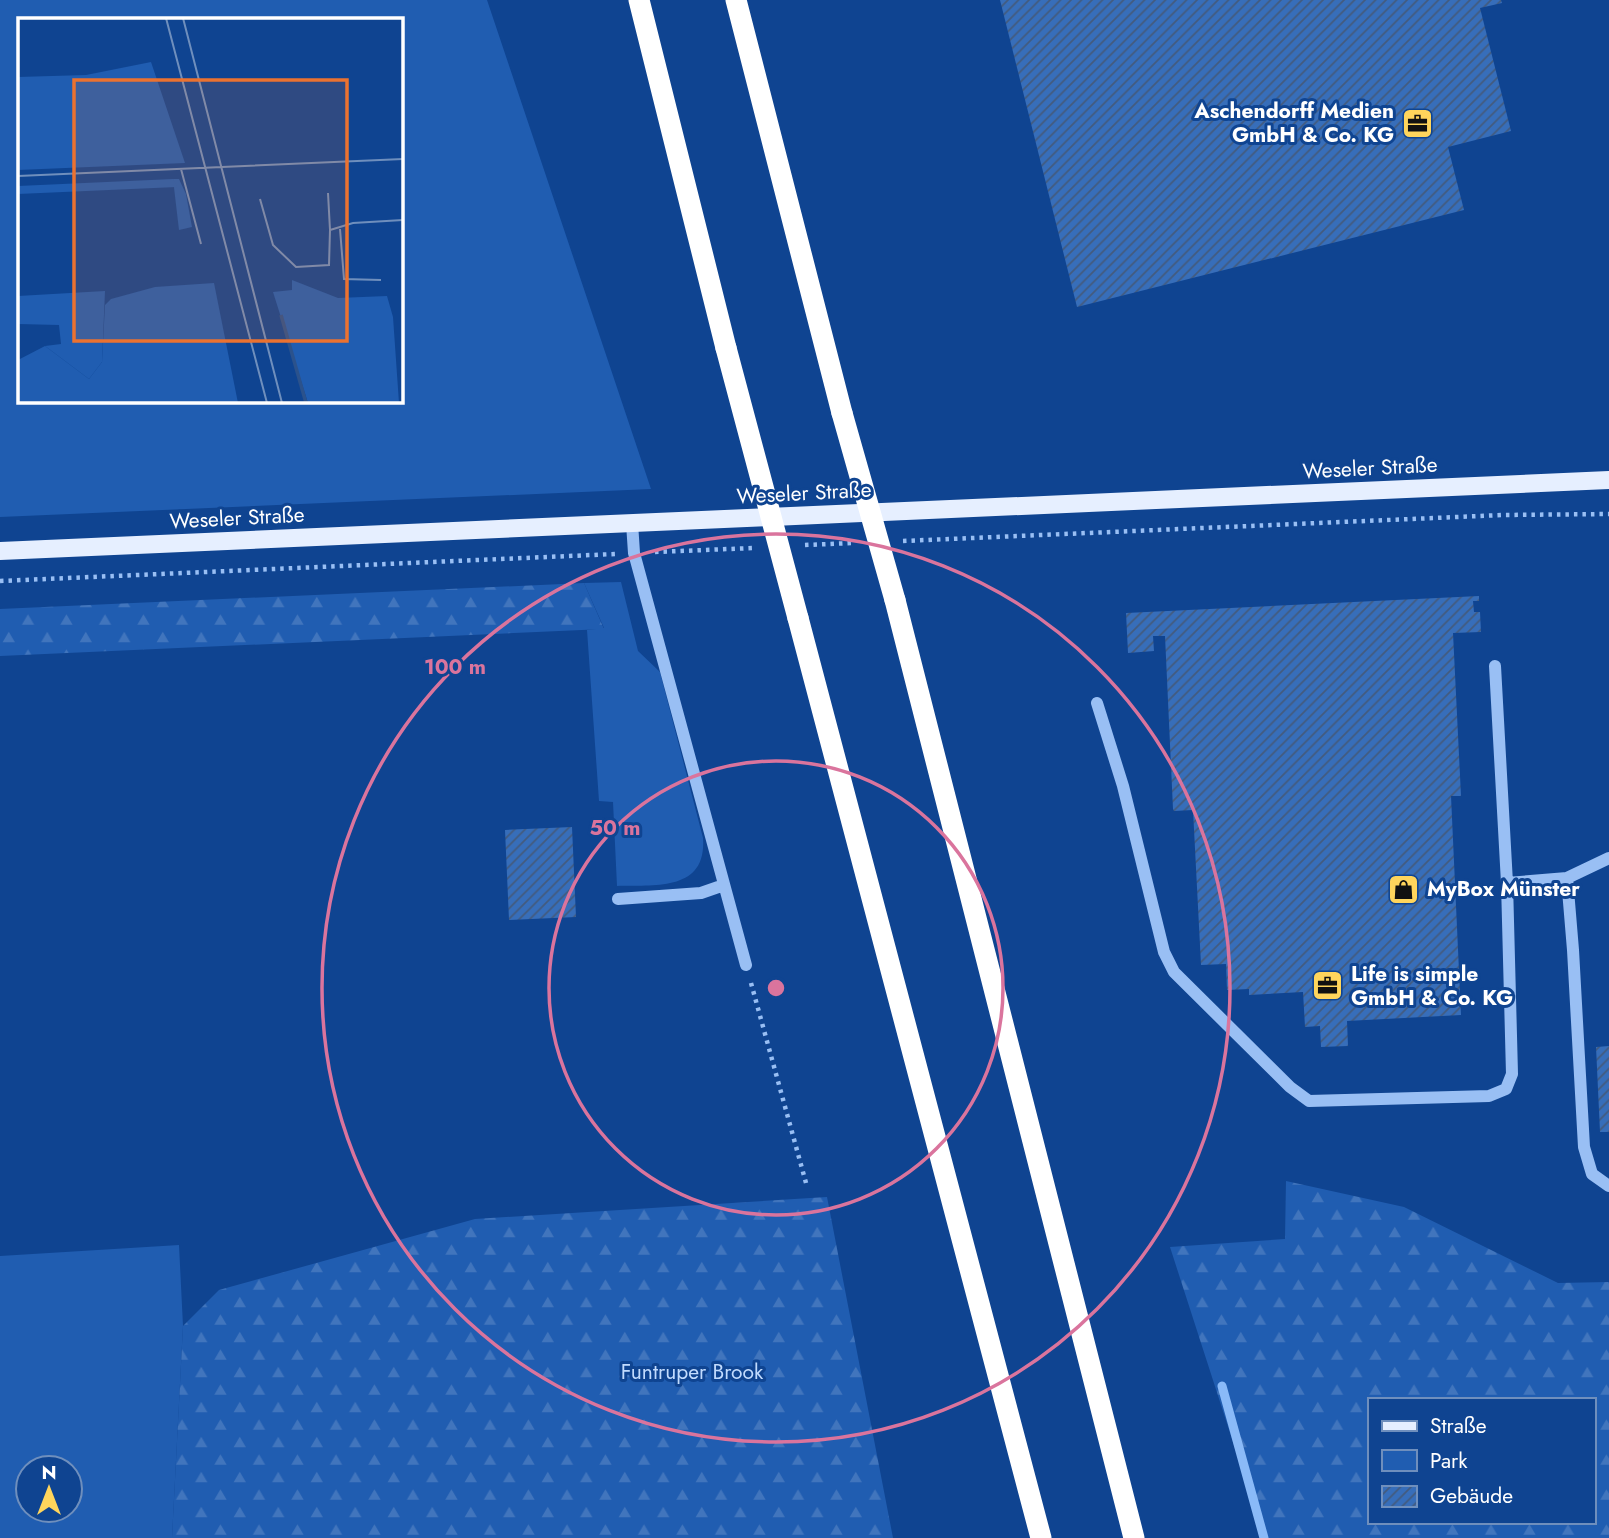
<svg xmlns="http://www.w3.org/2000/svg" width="1609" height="1538" viewBox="0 0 1609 1538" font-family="Jost,sans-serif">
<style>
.green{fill:#205db1;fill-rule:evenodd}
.forest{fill:url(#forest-firs);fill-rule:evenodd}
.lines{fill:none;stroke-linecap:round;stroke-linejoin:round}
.stream{stroke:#8abaf8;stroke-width:9}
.building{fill:url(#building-hatch)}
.path{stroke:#99bff4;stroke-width:4.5;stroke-dasharray:3.5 5;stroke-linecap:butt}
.minor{stroke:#99bff4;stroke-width:12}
.major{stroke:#e6efff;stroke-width:18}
.highway{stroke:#fff;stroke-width:21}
.highway-bridge{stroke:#fff;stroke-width:21}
.ring{fill:none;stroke:#da749d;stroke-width:3.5}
.labels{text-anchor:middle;stroke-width:6;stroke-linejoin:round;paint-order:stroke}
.poi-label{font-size:21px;font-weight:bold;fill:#fff;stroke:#0f4491;text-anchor:start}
.street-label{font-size:21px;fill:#fff;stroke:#0f4491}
.park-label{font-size:21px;fill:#c1dbfe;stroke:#0f4491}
.inset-river{fill:none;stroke:#2b528c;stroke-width:3.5}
.inset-road{fill:none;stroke:#6f8fbd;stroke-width:2}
.view{fill:#eb7230;fill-opacity:0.15;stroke:#eb7230;stroke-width:3.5}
.inset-edge{fill:none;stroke:#fff;stroke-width:3.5}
.centre{fill:#da749d;stroke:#0f4491;stroke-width:3.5}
.ring-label{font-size:21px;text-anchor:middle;font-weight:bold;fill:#da749d;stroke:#0f4491;stroke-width:6;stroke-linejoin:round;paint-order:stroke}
</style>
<defs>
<pattern id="forest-firs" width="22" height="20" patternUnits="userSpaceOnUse" patternTransform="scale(1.75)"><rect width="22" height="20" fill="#205db1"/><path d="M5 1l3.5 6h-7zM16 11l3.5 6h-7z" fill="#4175bd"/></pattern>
<pattern id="building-hatch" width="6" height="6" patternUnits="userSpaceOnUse" patternTransform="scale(1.75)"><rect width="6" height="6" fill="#376eba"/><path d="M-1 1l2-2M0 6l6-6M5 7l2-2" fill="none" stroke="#435b7e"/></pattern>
</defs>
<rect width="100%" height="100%" fill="#0f4491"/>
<path class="green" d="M0,0H487L651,489L0,517ZM19,19H401V401H19Z
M621,582L638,651L660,672L703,838C707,892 654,885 617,886L613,802L599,801L587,630L604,628L584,583Z
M179,1245L183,1326L172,1538H0V1256ZM28,1468H70V1510H28Z"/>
<path class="forest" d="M584,583L604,629L0,656V609Z
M1286,1181L1404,1207L1558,1283L1609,1282V1538H1264L1170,1247L1285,1239ZM1369,1400H1593V1522H1369Z
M827,1197L893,1538H172L183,1326L219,1290L475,1219Z"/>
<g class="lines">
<path class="stream" d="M1222,1386L1264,1538"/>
</g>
<path class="building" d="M1000,0H1501L1502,3L1480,8L1511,131L1448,147L1464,210L1077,307Z
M1479,596V601H1473L1474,612H1480L1481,632L1453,633L1461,796H1451L1461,1015L1347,1021L1348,1046L1321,1047L1320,1026L1305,1027L1303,992L1249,995V989L1227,990L1226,964L1201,965L1193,810L1174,811L1173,809L1165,636H1153L1154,651L1128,653L1126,613Z
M572,827L576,917L509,920L505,830Z
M1609,1046V1132H1600L1596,1047Z"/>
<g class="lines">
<path class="path" d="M903,541L1503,515L1609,514
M805,545L852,543
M655,552L754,548
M0,581L615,554
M751,983L806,1183"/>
<path class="minor" d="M632,523L634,553L746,965
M1495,666L1507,883
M1097,703L1123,786L1164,952L1174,972L1290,1087L1309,1101L1489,1096L1506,1089L1512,1074L1507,883L1567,878L1609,858
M1567,878L1573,950L1584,1147L1592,1174L1609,1186
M618,899L701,893L724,885"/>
<path class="major" d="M0,551L1609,480"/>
<path class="highway" d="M639,0L726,348
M736,0L842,413
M895,600L1134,1538
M798,618L1041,1538"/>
<path class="highway-bridge" d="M726,348L798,618
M842,413L895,600"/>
</g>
<g class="ring">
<circle cx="776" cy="988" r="227"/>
<circle cx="776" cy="988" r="454"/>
</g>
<defs>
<symbol id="office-square" viewBox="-11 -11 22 22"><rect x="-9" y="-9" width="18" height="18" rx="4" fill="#ffd55c" stroke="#0f4491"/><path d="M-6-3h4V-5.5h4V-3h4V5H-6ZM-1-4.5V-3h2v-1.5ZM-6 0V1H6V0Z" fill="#111"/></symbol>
<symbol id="shop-square" viewBox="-11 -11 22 22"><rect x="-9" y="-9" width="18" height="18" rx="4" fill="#ffd55c" stroke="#0f4491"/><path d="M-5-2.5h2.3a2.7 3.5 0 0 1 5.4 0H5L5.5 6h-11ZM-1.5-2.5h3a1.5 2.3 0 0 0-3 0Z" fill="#111"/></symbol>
</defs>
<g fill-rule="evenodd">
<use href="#office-square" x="1400" y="106" width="35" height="35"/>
<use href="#shop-square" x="1386" y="872" width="35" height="35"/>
<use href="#office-square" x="1310" y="968" width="35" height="35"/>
</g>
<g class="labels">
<g class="poi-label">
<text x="1394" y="118" text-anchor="end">Aschendorff Medien<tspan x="1394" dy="24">GmbH &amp; Co. KG</tspan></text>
<text x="1427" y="896">MyBox Münster</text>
<text x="1351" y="981">Life is simple<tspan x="1351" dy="24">GmbH &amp; Co. KG</tspan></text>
</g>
<g class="street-label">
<text transform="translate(1370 468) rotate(-3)" y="7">Weseler Straße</text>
<text transform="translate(804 493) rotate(-3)" y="7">Weseler Straße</text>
<text transform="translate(237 518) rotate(-3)" y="7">Weseler Straße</text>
</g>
<g class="park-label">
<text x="692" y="1379">Funtruper Brook</text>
</g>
</g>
<g transform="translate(18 18)">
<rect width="385" height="385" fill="#0f4491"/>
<path d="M133,44L167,145L0,152V59L68,57ZM155,161H161L168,176L174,209L161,212ZM87,273L84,344L71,361L27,328L43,326L41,307L0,306V278Z" fill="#205db1"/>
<path d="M155,161L159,169L0,176V168ZM274,262L320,280L369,278L375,299L381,385H290L255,274L274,272ZM196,265L220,385H0V342L27,328L71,361L84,344L87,287L93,281L137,269Z" fill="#205db1"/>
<path class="inset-river" d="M263,297L288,385"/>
<path class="inset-road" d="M148,0L249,385M165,0L264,385M163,151L183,226M0,158L385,141M310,175L312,212M242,181L255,227L278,249L311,247L312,212L335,205L385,202M322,211L326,261L363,262"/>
<path class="view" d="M56,62H329V323H56Z"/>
<rect width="385" height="385" class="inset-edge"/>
</g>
<circle cx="776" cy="988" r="10" class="centre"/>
<g class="ring-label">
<text x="455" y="674">100 m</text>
<text x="615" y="835">50 m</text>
</g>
<rect x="1368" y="1398" width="228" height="126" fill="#0f4491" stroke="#6f8fbd" stroke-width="2"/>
<rect x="1382" y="1421" width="35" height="10" fill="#e6efff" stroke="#6f8fbd" stroke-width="2"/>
<text x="1430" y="1433" font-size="21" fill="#ffffff">Straße</text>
<rect x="1382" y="1450" width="35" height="21" fill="#205db1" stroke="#6f8fbd" stroke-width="2"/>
<text x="1430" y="1468" font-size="21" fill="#ffffff">Park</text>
<rect x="1382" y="1486" width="35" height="21" fill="url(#building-hatch)" stroke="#6f8fbd" stroke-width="2"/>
<text x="1430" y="1503" font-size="21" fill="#ffffff">Gebäude</text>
<g transform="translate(49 1489)"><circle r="33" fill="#0f4491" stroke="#6f8fbd" stroke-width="2"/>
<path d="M0-5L12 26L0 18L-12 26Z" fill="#ffd55c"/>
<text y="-10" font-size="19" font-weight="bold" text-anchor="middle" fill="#ffffff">N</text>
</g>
</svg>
